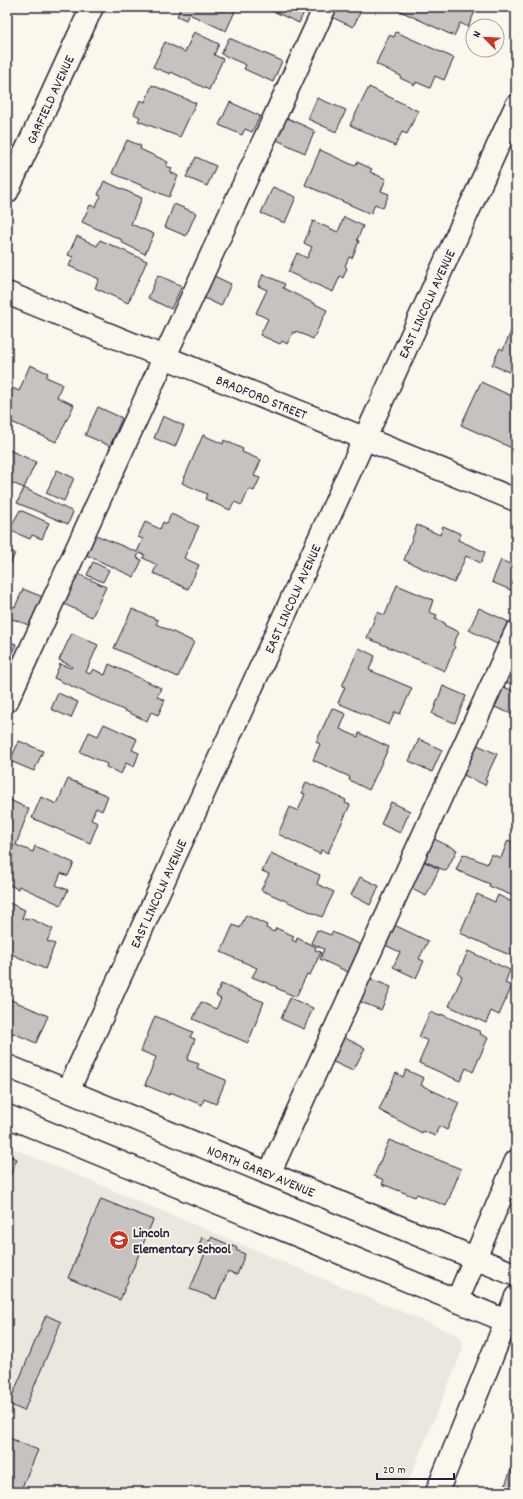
<svg xmlns="http://www.w3.org/2000/svg" width="523" height="1499" viewBox="0 0 523 1499" font-family="Dekko,sans-serif">
<style>
.built{fill:#ebe7df}
.building{fill:#c6c2c0;stroke:#22223b}
.lines{fill:none;stroke-linecap:round;stroke-linejoin:round}
.minor-casing{stroke:#22223b;stroke-width:25}
.major-casing{stroke:#22223b;stroke-width:25}
.minor{stroke:#fbf7ec;stroke-width:22}
.major{stroke:#fbf7ec;stroke-width:22}
.labels{text-anchor:middle;stroke-width:4;stroke-linejoin:round;paint-order:stroke}
.street-label{font-size:14px;fill:#22223b;stroke:#fbf7ec}
.poi-label{font-size:14px;font-weight:bold;fill:#22223b;stroke:#fbf7ec;text-anchor:start}
</style>
<rect width="100%" height="100%" fill="#fbf7ec"/>
<filter id="ink" filterUnits="userSpaceOnUse"><feTurbulence type="fractalNoise" baseFrequency=".025" numOctaves="2"/><feDisplacementMap in="SourceGraphic" scale="8" xChannelSelector="R" yChannelSelector="G"/><feConvolveMatrix kernelMatrix="1 2 1 2 8 2 1 2 1" color-interpolation-filters="sRGB"/></filter>
<g filter="url(#ink)">
<path class="built" d="M7,1146L455,1334L462,1339L463,1349L404,1492H7Z"/>
<path class="building" d="M181,7H237L226,31L189,14L186,20L177,16Z
M264,7H299L305,10L299,23Z
M331,7H363L353,27L327,15Z
M400,7H477L468,27L460,23L454,36L398,10Z
M194,32L219,44L214,55L223,59L209,90L171,72L170,74L153,67L165,42L185,52Z
M396,32L454,58L444,80L435,76L430,88L416,82L415,85L400,78L401,76L376,64L389,35L394,37Z
M229,38L282,61L273,82L244,69L246,65L221,54Z
M152,85L196,103L180,137L138,121L140,117L134,114L140,100L145,102Z
M369,87L418,111L407,134L402,132L395,146L350,125Z
M317,98L346,110L336,132L308,119Z
M230,102L260,116L252,132L245,129L242,135L219,125Z
M281,115L315,131L305,153L270,137Z
M127,140L141,146L140,149L168,162L166,166L172,168L170,172L178,176L169,197L112,173Z
M320,150L355,166L357,162L372,169L370,172L386,179L381,191L389,194L383,208L375,204L371,214L305,185Z
M196,157L216,166L207,186L186,177Z
M104,181L142,198L131,224L154,234L145,254L121,242L122,240L82,222L90,205L95,207L101,196L98,195Z
M273,187L296,197L285,223L261,213Z
M174,204L196,213L186,236L165,227Z
M344,217L363,226L357,240L359,241L352,258L349,257L345,266L347,268L343,278L340,276L333,292L288,272L297,253L307,258L312,247L304,243L313,221L338,232Z
M77,236L97,246L100,240L147,261L128,303L95,288L99,279L69,266L73,257L68,255Z
M210,274L231,284L221,306L200,296Z
M263,274L285,284L283,288L327,310L313,339L296,331L295,333L293,332L287,344L282,341L280,344L260,335L268,319L256,313L267,290L258,286Z
M158,275L182,286L171,309L148,298Z
M516,320V375L492,365L500,348L503,350Z
M30,365L48,373L46,377L62,384L57,397L74,405L56,442L7,420V398L12,388L19,391Z
M481,382L516,398V450L461,425Z
M98,407L122,418L110,446L85,435Z
M163,416L184,426L175,447L154,438Z
M203,435L223,444L224,440L243,449L242,452L261,460L254,476L260,478L254,491L249,489L242,505L234,502L230,510L205,499L207,494L182,483Z
M7,449L36,462L24,488L7,481Z
M57,470L74,478L64,501L46,493Z
M24,488L73,512L68,524L17,503Z
M20,510L49,523L42,539L32,535L30,539L9,530Z
M171,514L199,526L184,558L199,565L188,589L153,573L157,565L143,558L145,555L139,553L137,558L142,560L134,577L82,553L91,533L137,552L143,539L138,537L145,522L160,529L163,522L167,524Z
M417,525L440,535L443,526L461,534L458,540L485,552L481,563L466,556L454,583L404,560Z
M7,549L15,553L7,572Z
M501,560L516,567V585L513,591L492,582Z
M93,562L109,570L103,582L87,575Z
M76,573L106,587L92,617L62,603Z
M397,585L433,600L429,612L437,615L435,619L445,623L444,625L459,632L453,645L455,647L445,671L367,638L377,612L385,615Z
M23,589L43,597L34,627L7,617L12,606L15,607Z
M479,608L511,623L501,646L469,630Z
M132,609L158,620L156,624L194,642L178,677L114,648Z
M72,633L98,645L86,672L90,674L93,669L105,675L109,664L161,688L157,697L165,700L158,715L151,712L147,721L54,678L60,664L71,668L72,666L59,660Z
M7,641L16,644L12,654L7,652Z
M359,648L375,656L369,670L412,688L400,714L395,712L389,725L338,703L345,687L342,686Z
M7,656L16,660L7,680Z
M516,656V687L502,680Z
M443,686L466,696L455,723L432,714Z
M501,686L516,692V711L514,715L492,706Z
M58,693L78,702L71,718L51,709Z
M332,708L346,714L340,729L358,737L359,733L389,747L369,790L349,780L350,777L313,760L320,744L316,742Z
M104,724L137,739L132,750L139,753L134,767L126,763L121,774L106,767L107,764L80,752L89,732L98,736Z
M419,739L442,750L432,772L409,761Z
M19,741L43,751L34,771L10,761Z
M473,743L497,754L485,780L487,781L485,785L459,773Z
M68,779L108,796L102,811L96,808L91,820L98,823L90,843L32,818L41,797L57,804Z
M306,782L346,800L345,803L350,805L328,853L321,850L320,854L278,834L290,807L298,811L305,794L302,793Z
M8,799L29,809L16,845L33,852L35,846L74,863L68,876L61,873L56,885L68,890L61,905L19,886L18,889L7,884L9,866L7,861L14,845L7,842Z
M391,802L410,811L400,833L381,824Z
M430,837L457,850L446,871L420,859Z
M508,840L514,843L513,846L516,847V897L489,886L490,884L456,870L463,854L487,864L491,854L501,858Z
M271,853L320,875L317,884L334,892L322,917L261,890L269,874L262,871Z
M421,860L439,869L426,896L408,887Z
M360,877L379,886L370,905L351,895Z
M477,894L495,902L498,895L516,904V958L460,933Z
M7,902L25,910L22,918L28,920L29,918L53,929L47,941L55,944L45,969L7,952Z
M246,915L267,925L266,928L274,932L276,928L294,936L292,940L296,942L297,938L316,947L315,950L321,952L310,975L307,974L296,997L276,988L277,987L252,977L257,968L221,952L233,925L240,928Z
M392,924L428,941L419,959L424,961L416,978L393,967L400,952L383,944Z
M317,930L331,935L332,932L362,945L350,973L320,959L324,949L311,943Z
M468,951L510,970L505,983L512,986L499,1015L491,1011L486,1023L449,1006L462,977L458,974Z
M366,977L391,987L381,1010L356,1000Z
M221,984L264,1002L248,1043L193,1019L201,1002L216,1009L221,999L216,996Z
M7,998L48,1016L36,1043L13,1033L12,1034L7,1032Z
M290,998L313,1008L304,1029L281,1019Z
M430,1012L440,1016L441,1014L481,1032L480,1034L488,1038L473,1072L466,1068L460,1081L419,1063L428,1041L419,1037Z
M155,1016L193,1032L190,1037L195,1039L187,1060L199,1064L197,1068L226,1080L216,1104L204,1099L202,1105L170,1092L169,1095L145,1085L156,1057L141,1051Z
M341,1036L365,1048L353,1071L329,1060Z
M406,1070L424,1078L421,1085L459,1103L447,1130L439,1126L435,1136L423,1131L422,1133L379,1110L396,1073L403,1077Z
M389,1140L461,1169L446,1206L417,1194L415,1197L382,1184L384,1180L374,1176Z
M7,1155L17,1159L7,1183Z
M101,1199L153,1220L120,1300L68,1278Z
M202,1237L210,1241L211,1237L237,1248L236,1250L245,1254L237,1275L228,1271L216,1299L190,1289L206,1251L198,1248Z
M46,1315L61,1322L24,1411L9,1404Z
M7,1437L38,1450L20,1492H7Z
M514,1462L516,1463V1492L504,1488Z"/>
<g class="lines">
<defs>
<g id="minor">
<path id="s1" d="M7,192L92,7"/>
<path id="s2" d="M7,293L516,500"/>
<path d="M7,701L325,7"/>
<path id="s3" d="M68,1091L516,106"/>
<path d="M269,1174L516,632"/>
<path d="M457,1301L516,1161"/>
<path d="M437,1492L516,1297"/>
</g>
<g id="major">
<path id="s4" d="M7,1066L516,1275"/>
<path d="M7,1116L516,1325"/>
</g>
</defs>
<use href="#minor" class="minor-casing"/>
<use href="#major" class="major-casing"/>
<use href="#minor" class="minor"/>
<use href="#major" class="major"/>
</g>
</g>
<defs>
<symbol id="school-disc" viewBox="-11 -11 22 22"><circle r="9.5" fill="#c8321e" stroke="#fbf7ec"/><path d="M0-5L7-2L0 1L-7-2ZM-4 1L0 2.5L4 1V4Q0 6-4 4Z" fill="#fff"/></symbol>
</defs>
<g fill-rule="evenodd">
<use href="#school-disc" x="108" y="1229" width="22" height="22"/>
</g>
<g class="labels">
<g class="street-label">
<text dy="5" stroke="none"><textPath href="#s1" startOffset="102">GARFIELD AVENUE</textPath></text>
<text dy="5" stroke="none"><textPath href="#s3" startOffset="865">EAST LINCOLN AVENUE</textPath></text>
<text dy="5" stroke="none"><textPath href="#s2" startOffset="275">BRADFORD STREET</textPath></text>
<text dy="5" stroke="none"><textPath href="#s3" startOffset="541">EAST LINCOLN AVENUE</textPath></text>
<text dy="5" stroke="none"><textPath href="#s3" startOffset="217">EAST LINCOLN AVENUE</textPath></text>
<text dy="5" stroke="none"><textPath href="#s4" startOffset="275">NORTH GAREY AVENUE</textPath></text>
</g>
<g class="poi-label">
<text x="133" y="1237">Lincoln<tspan x="133" dy="16">Elementary School</tspan></text>
</g>
</g>
<rect width="523" height="1499" fill="none" stroke="#fbf7ec" stroke-width="24"/>
<rect x="12" y="12" width="499" height="1475" fill="none" stroke="#22223b" stroke-width="1.5" filter="url(#ink)"/>
<g transform="translate(485 38) rotate(294)"><circle r="19" fill="#fbf7ec" stroke="#a4a2a5"/>
<path d="M0-3L7 15L0 10L-7 15Z" fill="#c8321e"/>
<text y="-6" font-size="11" font-weight="bold" text-anchor="middle" fill="#22223b">N</text>
</g>
<path d="M377 1473v6h77v-6" fill="none" stroke="#22223b" stroke-width="2"/>
<text x="383" y="1473" font-size="12" fill="#22223b" stroke="#fbf7ec" stroke-width="3" paint-order="stroke">20 m</text>
</svg>
